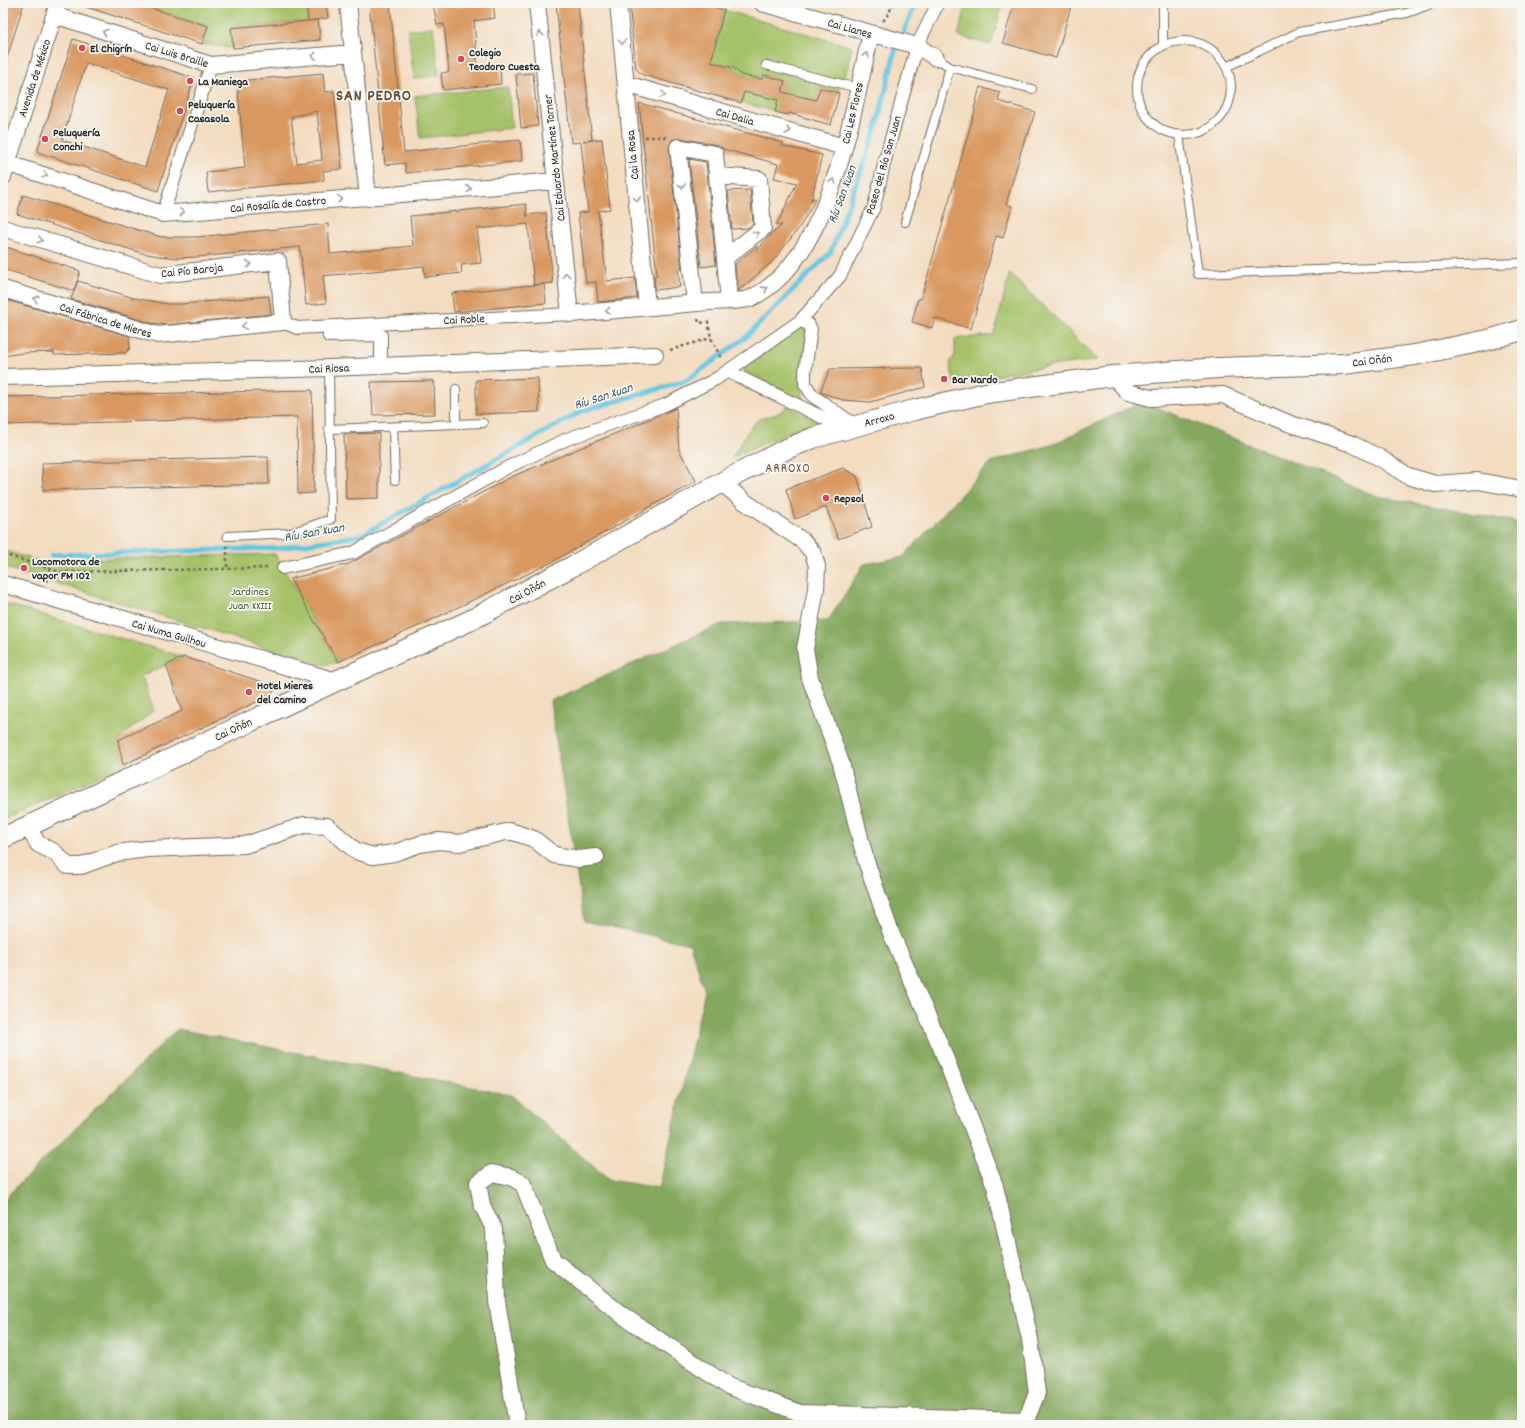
<svg xmlns="http://www.w3.org/2000/svg" width="1525" height="1428" viewBox="0 0 1525 1428" font-family="Dekko,sans-serif">
<style>
.green{fill:#a6c269;stroke:#68764a;fill-rule:evenodd}
.forest{fill:#84a85d;stroke:#586a44}
.lines{fill:none;stroke-linecap:round;stroke-linejoin:round}
.stream{stroke:#62c5e0;stroke-width:5}
.building{fill:#d9985e;fill-rule:evenodd}
.service-casing{stroke:#71695f;stroke-width:10}
.pedestrian-casing{stroke:#71695f;stroke-width:14}
.minor-casing{stroke:#71695f;stroke-width:18}
.tertiary-casing{stroke:#71695f;stroke-width:22}
.path{stroke:#71695f;stroke-width:2.5;stroke-dasharray:3 3;stroke-linecap:butt}
.service{stroke:#fff;stroke-width:8}
.pedestrian{stroke:#fff;stroke-width:12}
.minor{stroke:#fff;stroke-width:16}
.tertiary{stroke:#fff;stroke-width:20}
.oneway{stroke:#a0a0a0}
.poi-dot{fill:#d1495b;stroke:#f6f6f2;stroke-width:1.5}
.labels{text-anchor:middle;stroke-width:3.5;stroke-linejoin:round;paint-order:stroke}
.street-label{font-size:12px;fill:#2b2b2b;stroke:#f6f6f2}
.poi-label{font-size:12px;font-weight:bold;fill:#2b2b2b;stroke:#f6f6f2;text-anchor:start}
.park-label{font-size:12px;fill:#50583e;stroke:#f6f6f2}
.water-label{font-size:13px;font-style:italic;fill:#3c5961;stroke:#f6f6f2}
.neighbourhood-label{font-size:13px;letter-spacing:1px;fill:#68513d;stroke:#f6f6f2}
.district-label{font-size:16px;font-weight:bold;letter-spacing:1px;fill:#68513d;stroke:#f6f6f2}
</style>
<rect width="100%" height="100%" fill="#f6f6f2"/>
<filter id="ink" filterUnits="userSpaceOnUse"><feTurbulence type="fractalNoise" baseFrequency=".025" numOctaves="2"/><feDisplacementMap in="SourceGraphic" scale="8" xChannelSelector="R" yChannelSelector="G"/><feConvolveMatrix kernelMatrix="1 2 1 2 8 2 1 2 1" color-interpolation-filters="sRGB"/></filter>
<filter id="wash" filterUnits="userSpaceOnUse"><feTurbulence type="fractalNoise" baseFrequency=".012" numOctaves="4" result="noise"/><feDisplacementMap in="SourceGraphic" scale="16" xChannelSelector="R" yChannelSelector="G"/><feGaussianBlur stdDeviation="0.9" result="paint"/><feColorMatrix in="noise" values="0 0 0 0 0 0 0 0 0 0 0 0 0 0 0 0 0 1.4 0 .05"/><feComposite in="paint" operator="in"/></filter>
<g filter="url(#wash)">
<rect width="100%" height="100%" fill="#f3dcbf"/>
<path class="green" d="M135,3H306L308,21L231,28L233,48L202,44L208,26Z
M967,3H1003L991,45L958,36Z
M724,10L852,47L844,81L765,68L840,88L839,93L820,88L816,100L803,97L797,116L741,103L747,76L741,75L734,68L720,64L717,66L699,63L715,46ZM764,75L785,81L779,100L758,95Z
M433,27L439,75L414,79L408,30Z
M508,87L512,128L420,138L415,96Z
M1010,273L1098,360L1050,366L954,383L950,362L955,355V339L994,335Z
M801,326L805,328L807,332L800,381L803,401L742,370Z
M787,405L819,422L769,441L732,458C738,449 749,427 757,421C765,414 778,419 787,405Z
M3,550L42,562L52,560L275,554L338,662L323,665L3,567Z
M3,603L184,657L141,676L154,710L118,740L123,765L3,820Z"/>
<path class="forest" d="M1137,404L1156,407L1377,496L1522,523V1425H3V1200L177,1029L511,1095L609,1180L659,1188L705,991L690,944L584,921L550,701L721,624L828,621L864,564L903,557L991,462L1051,445Z"/>
<g class="lines">
<path class="stream" d="M51,555L281,548L362,535L582,411L686,381L746,337L831,252L876,130L895,51L916,3"/>
</g>
<g id="blocks">
<path class="building" d="M3,3H24L6,61L3,60Z
M83,3H135L208,26L202,44L83,6Z
M306,3H326L328,18L308,21Z
M369,3H390L404,152L520,140L522,161L406,173L405,163L385,165Z
M433,3H454V7L493,3L495,18L474,21L478,70L500,67L501,84L443,90L441,73L449,72L444,24L437,25Z
M556,3H578L592,140L583,141L602,139L610,209L598,211L607,281L635,278L637,298L598,302L596,282L586,283L578,213L588,212L581,142L571,143Z
M629,3H701L724,10L711,62L734,68L741,75L762,79L764,75L785,81L782,92L816,100L820,88L839,93L831,125L789,113L788,115L775,112L778,100L744,92L741,103L643,75L636,69Z
M1014,3H1072L1056,58L1003,43Z
M318,20L320,40L233,48L231,28Z
M73,39L194,78L158,191L37,152ZM86,63L169,90L145,167L62,140Z
M323,73L325,92L334,91L342,169L323,171L324,180L208,192L206,172L245,168L237,81ZM317,111L322,160L297,163L291,117Z
M533,73L538,126L521,128L516,74Z
M980,87L1000,93L998,101L1035,112L1028,135L1026,134L1006,204L1012,206L1003,238L996,236L971,329L935,318L932,328L912,322L918,299H921L975,110L974,109Z
M639,103L783,143L782,146L822,155L811,201L814,198L816,199L799,228L773,261L738,291V281L736,278L735,264L757,246V252L766,239L782,225L776,226L797,183L774,178L778,164L723,149L717,145L680,138L672,140L669,148L682,269H678L680,287L655,290L654,276L657,275Z
M689,159L706,162L716,265L701,267Z
M750,190L753,224L748,228L732,229L728,191Z
M23,195L161,237H196L328,224L330,254L413,246L410,216L526,204L527,217V215L546,213L553,283L534,285L528,224L477,229L481,263L461,265L462,273L425,277L424,266L323,276L326,303L306,305L300,247L198,257L178,258L158,256L142,253L17,214Z
M6,247L80,271L74,291L3,269V256Z
M78,281L134,298L168,304H181L269,296L271,314L167,325L151,323L71,299Z
M544,284L546,303L454,312L452,293Z
M3,299L129,336L130,348L125,353L54,355V352L23,353L3,356Z
M922,368L925,387L878,400L869,402L843,400L820,392L830,369Z
M538,378L539,412L476,414V380Z
M434,381L435,414L373,415L371,382Z
M312,390L314,493L298,494L297,417L3,425V397Z
M676,408L679,450L696,481L550,563L423,624L338,662L290,579L349,564L511,477Z
M379,433V498L346,499L344,434Z
M268,457L269,484L43,490L42,463Z
M843,468L857,476L872,527L838,539L826,507L795,519L786,489Z
M184,657L269,684L274,691L271,695L123,765L118,740L182,711L166,665Z"/>
</g>
</g>
<g filter="url(#ink)">
<use href="#blocks" fill-opacity="0" stroke="#71695f" stroke-width="1"/>
<g class="lines">
<defs>
<path id="service" d="M1163,3V46
M1137 88a47 47 0 1 1 94 0a47 47 0 1 1-94 0Z
M766,65L858,88
M950,67L1032,89
M1226,67L1299,32L1407,13L1434,3
M1179,135L1198,274L1522,263
M905,222L950,67L936,58
M456,424V389
M393,427L395,480
M329,429L483,423
M227,536L291,533L331,519L329,368"/>
<path id="pedestrian" d="M163,214L211,65
M800,321L808,324L811,329L805,372V384L813,396L855,425
M283,322L297,328L570,314
M341,331H328L329,336L381,335V366
M727,371L826,419L841,429
M283,568L353,553L508,467L567,439L665,405L716,379L800,321L840,276L874,207L885,160L917,46L938,3"/>
<path id="minor" d="M348,3L368,198
M537,3L570,314C616,310 662,306 709,302C719,301 742,302 751,298C831,260 852,112 871,34
M618,3L647,307
M762,3L917,46L936,58
M54,15L211,65L353,53
M626,84L844,147
M3,162L163,214L556,181
M717,176L759,179L763,228L725,258
M3,177L58,3
M3,228L160,275L278,261L283,322L158,335L3,289
M695,303L678,147L715,154L729,301
M1113,376L1128,392L1151,398L1223,395L1288,423L1352,444L1380,458L1408,476L1435,484L1478,481L1522,489
M3,377L329,368L655,355
M3,584L336,681
M28,827L38,844L54,852L68,866H81L117,853L147,849L245,845L304,825L327,826L356,851L373,856L394,853L420,844L439,841L459,843L510,831L534,839L554,855L579,859L596,857
M515,1425L516,1419L497,1301L494,1229L482,1205L478,1183L492,1173L511,1177L523,1184L553,1260L622,1315L728,1386L800,1413L1026,1420L1037,1393L1030,1339L995,1186L941,1047L891,933L866,861L841,763L810,678L805,649L816,589L817,566L813,553L803,541L745,502L722,483"/>
<path id="tertiary" d="M3,838L336,681L469,621L571,567L728,479L784,450L813,438L914,410L986,393L1113,376L1218,368L1343,364L1415,355L1488,340L1522,330"/>
</defs>
<use href="#service" class="service-casing"/>
<use href="#pedestrian" class="pedestrian-casing"/>
<use href="#minor" class="minor-casing"/>
<use href="#tertiary" class="tertiary-casing"/>
<path class="path" d="M883,21L887,16L894,3
M645,137H666
M698,319L699,323L708,322L711,338L722,360
M670,350L711,338
M227,546V569
M3,554L60,572L270,568
M46,582L50,569"/>
<use href="#service" class="service"/>
<use href="#pedestrian" class="pedestrian"/>
<use href="#minor" class="minor"/>
<use href="#tertiary" class="tertiary"/>
</g>
<defs><path id="oneway-chevron" d="M-2-3.5L2.5 0L-2 3.5" fill="none" stroke-width="1.6" stroke-linecap="round" stroke-linejoin="round"/></defs>
<g class="oneway">
<use href="#oneway-chevron" transform="translate(105 32) rotate(-162)"/>
<use href="#oneway-chevron" transform="translate(540 34) rotate(-96)"/>
<use href="#oneway-chevron" transform="translate(622 42) rotate(85)"/>
<use href="#oneway-chevron" transform="translate(866 55) rotate(-77)"/>
<use href="#oneway-chevron" transform="translate(314 56) rotate(175)"/>
<use href="#oneway-chevron" transform="translate(663 95) rotate(16)"/>
<use href="#oneway-chevron" transform="translate(788 131) rotate(16)"/>
<use href="#oneway-chevron" transform="translate(45 175) rotate(17)"/>
<use href="#oneway-chevron" transform="translate(833 181) rotate(-71)"/>
<use href="#oneway-chevron" transform="translate(682 186) rotate(84)"/>
<use href="#oneway-chevron" transform="translate(469 189) rotate(-5)"/>
<use href="#oneway-chevron" transform="translate(340 199) rotate(-3)"/>
<use href="#oneway-chevron" transform="translate(637 199) rotate(85)"/>
<use href="#oneway-chevron" transform="translate(182 212) rotate(-5)"/>
<use href="#oneway-chevron" transform="translate(756 234) rotate(-38)"/>
<use href="#oneway-chevron" transform="translate(40 240) rotate(17)"/>
<use href="#oneway-chevron" transform="translate(249 264) rotate(-7)"/>
<use href="#oneway-chevron" transform="translate(566 275) rotate(-96)"/>
<use href="#oneway-chevron" transform="translate(765 289) rotate(-33)"/>
<use href="#oneway-chevron" transform="translate(36 299) rotate(-163)"/>
<use href="#oneway-chevron" transform="translate(608 311) rotate(175)"/>
<use href="#oneway-chevron" transform="translate(244 326) rotate(174)"/>
</g>
</g>
<g class="poi-dot">
<circle cx="82" cy="48" r="4"/>
<circle cx="461" cy="59" r="4"/>
<circle cx="190" cy="81" r="4"/>
<circle cx="180" cy="111" r="4"/>
<circle cx="45" cy="139" r="4"/>
<circle cx="944" cy="379" r="4"/>
<circle cx="826" cy="498" r="4"/>
<circle cx="24" cy="568" r="4"/>
<circle cx="249" cy="692" r="4"/>
</g>
<g class="labels">
<g class="street-label">
<text transform="translate(850 28) rotate(16)" y="4">Cai Llanes</text>
<text transform="translate(177 54) rotate(17)" y="4">Cai Luis Braille</text>
<text transform="translate(34 78) rotate(-72)" y="4">Avenida de México</text>
<text transform="translate(852 113) rotate(-77)" y="4">Cai Les Flores</text>
<text transform="translate(735 116) rotate(16)" y="4">Cai Dalia</text>
<text transform="translate(632 155) rotate(-95)" y="4">Cai la Rosa</text>
<text transform="translate(554 158) rotate(-96)" y="4">Cai Eduardo Martínez Torner</text>
<text transform="translate(883 165) rotate(-74)" y="4">Paseo del Río San Juan</text>
<text transform="translate(278 204) rotate(-5)" y="4">Cai Rosalía de Castro</text>
<text transform="translate(192 270) rotate(-6)" y="4">Cai Pío Baroja</text>
<text transform="translate(464 319) rotate(-3)" y="4">Cai Roble</text>
<text transform="translate(106 320) rotate(17)" y="4">Cai Fábrica de Mieres</text>
<text transform="translate(1372 360) rotate(-7)" y="4">Cai Oñón</text>
<text transform="translate(329 368) rotate(-2)" y="4">Cai Riosa</text>
<text transform="translate(879 419) rotate(-15)" y="4">Arroxo</text>
<text transform="translate(527 591) rotate(-28)" y="4">Cai Oñón</text>
<text transform="translate(169 633) rotate(16)" y="4">Cai Numa Guilhou</text>
<text transform="translate(233 729) rotate(-25)" y="4">Cai Oñón</text>
</g>
<g class="poi-label">
<text x="90" y="52">El Chigrín</text>
<text x="469" y="56">Colegio<tspan x="469" dy="14">Teodoro Cuesta</tspan></text>
<text x="198" y="85">La Maniega</text>
<text x="188" y="108">Peluquería<tspan x="188" dy="14">Casasola</tspan></text>
<text x="53" y="136">Peluquería<tspan x="53" dy="14">Conchi</tspan></text>
<text x="952" y="383">Bar Nardo</text>
<text x="834" y="502">Repsol</text>
<text x="32" y="565">Locomotora de<tspan x="32" dy="14">vapor FM 102</tspan></text>
<text x="257" y="689">Hotel Mieres<tspan x="257" dy="14">del Camino</tspan></text>
</g>
<g class="park-label">
<text x="250" y="595">Jardines<tspan x="250" dy="14">Juan XXIII</tspan></text>
</g>
<g class="water-label">
<text transform="translate(841 194) rotate(-70)" y="5">Ríu San Xuan</text>
<text transform="translate(603 395) rotate(-18)" y="5">Ríu San Xuan</text>
<text transform="translate(314 531) rotate(-10)" y="5">Ríu San Xuan</text>
</g>
<g class="neighbourhood-label">
<text x="788" y="472">ARROXO</text>
</g>
<g class="district-label">
<text x="374" y="100">SAN PEDRO</text>
</g>
</g>
<rect width="1525" height="1428" fill="none" stroke="#f6f6f2" stroke-width="16"/>
</svg>
